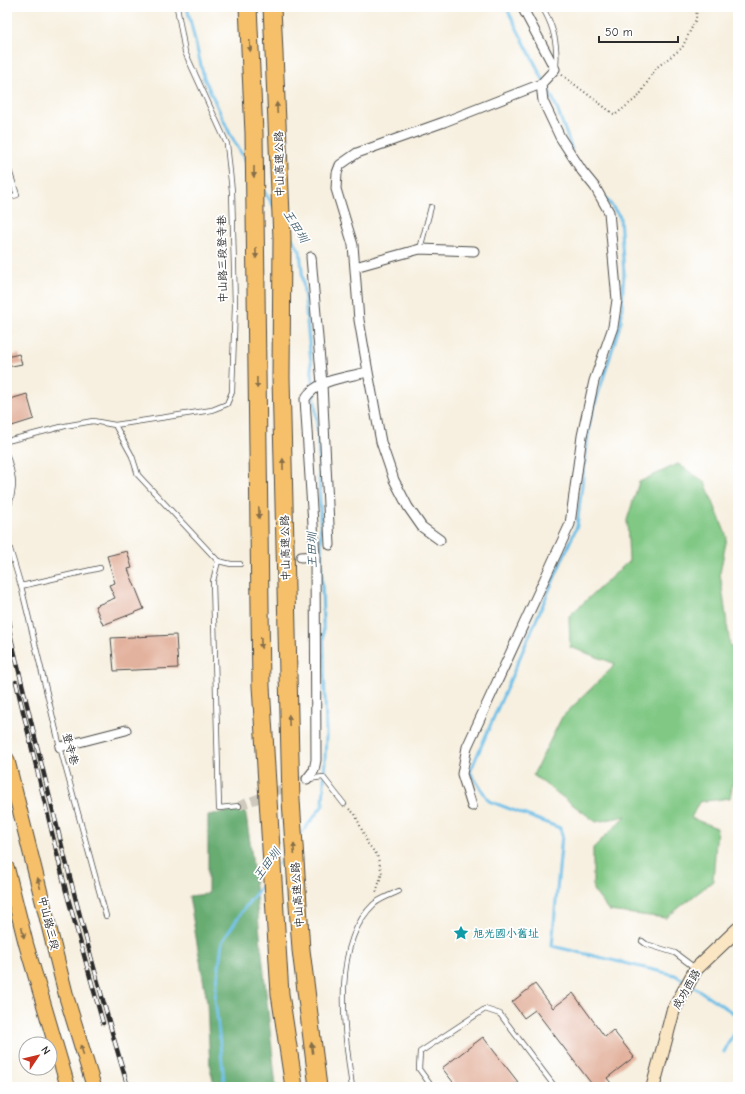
<svg xmlns="http://www.w3.org/2000/svg" width="745" height="1094" viewBox="0 0 745 1094" font-family="'Comic Neue','LXGW WenKai TC',sans-serif">
<style>
.green{fill:#80c884;stroke:#567a58}
.forest{fill:#68ac72;stroke:#4a6c4e}
.lines{fill:none;stroke-linecap:round;stroke-linejoin:round}
.stream{stroke:#6bbee7;stroke-width:3}
.building{fill:#e3b29e}
.street-tunnel{stroke:#cec9bc;stroke-width:9;stroke-dasharray:9 4.5;stroke-linecap:butt}
.lane-casing{stroke:#4a4946;stroke-width:6}
.street-casing{stroke:#4a4946;stroke-width:11}
.secondary-casing{stroke:#4a4946;stroke-width:15}
.primary-casing{stroke:#4a4946;stroke-width:16}
.highway-casing{stroke:#4a4946;stroke-width:19}
.path{stroke:#4a4946;stroke-width:2;stroke-dasharray:1 3;stroke-linecap:butt}
.lane{stroke:#fff;stroke-width:4.5}
.street{stroke:#fff;stroke-width:9}
.secondary{stroke:#fbe6c4;stroke-width:13}
.primary{stroke:#f6c06b;stroke-width:14}
.highway{stroke:#f6c06b;stroke-width:17}
.rail-casing{stroke:#2b2b2b;stroke-width:4.5}
.rail{stroke:#fff;stroke-width:3;stroke-dasharray:9;stroke-linecap:butt}
.oneway{fill:#866e48}
.labels{text-anchor:middle;stroke-width:3.5;stroke-linejoin:round;paint-order:stroke}
.street-label{font-size:11px;fill:#2b2b2b;stroke:#fff}
.culture-label{font-size:11px;fill:#0d838f;stroke:#fff;text-anchor:start}
.water-label{font-size:12px;font-style:italic;fill:#415e6d;stroke:#fff}
</style>
<rect width="100%" height="100%" fill="#fff"/>
<filter id="ink" filterUnits="userSpaceOnUse"><feTurbulence type="fractalNoise" baseFrequency=".025" numOctaves="2"/><feDisplacementMap in="SourceGraphic" scale="8" xChannelSelector="R" yChannelSelector="G"/><feConvolveMatrix kernelMatrix="1 2 1 2 8 2 1 2 1" color-interpolation-filters="sRGB"/></filter>
<filter id="wash" filterUnits="userSpaceOnUse"><feTurbulence type="fractalNoise" baseFrequency=".012" numOctaves="4" result="noise"/><feDisplacementMap in="SourceGraphic" scale="16" xChannelSelector="R" yChannelSelector="G"/><feGaussianBlur stdDeviation="0.9" result="paint"/><feColorMatrix in="noise" values="0 0 0 0 0 0 0 0 0 0 0 0 0 0 0 0 0 1.4 0 .05"/><feComposite in="paint" operator="in"/></filter>
<g filter="url(#wash)">
<rect width="100%" height="100%" fill="#f7f0e0"/>
<path class="green" d="M678,464L705,482L727,537L720,573L730,645L738,654V748L734,752L735,769L730,798L699,802L691,818L717,828L713,881L666,918L609,911L593,890V848L626,816L596,822L533,775L562,717L616,664L570,647L569,616L629,561L627,520L639,482Z"/>
<path class="forest" d="M245,809L251,849L276,1087H215L210,1068L207,1002L189,896L208,894V815Z"/>
<g class="lines">
<path class="stream" d="M187,7L204,78L230,134L247,163
M506,7L555,103L572,149
M261,186L274,207
M605,197L620,217L624,273L621,322L590,420L577,526L470,772L489,801L560,828L562,835L552,946L675,975L686,982
M289,233L300,251L318,433L326,735L323,805L300,835
M279,864L288,851
M691,985L738,1016
M724,1052L738,1024
M227,1087L224,1080L215,999L222,942L243,910L267,879"/>
</g>
<g id="blocks">
<path class="building" d="M19,354L22,364L7,367V357Z
M27,394L34,419L12,426L7,409V400Z
M127,551L132,568L128,569L144,609L103,625L95,606L115,598L109,585L115,583L107,556Z
M176,635L178,668L114,671L111,638Z
M535,984L553,1008L573,993L605,1037L613,1030L634,1057L607,1078L614,1087H594L535,1010L524,1018L512,1002Z
M483,1037L518,1082L512,1087H457L442,1068Z"/>
</g>
</g>
<g filter="url(#ink)">
<use href="#blocks" fill-opacity="0" stroke="#4a4946" stroke-width="1"/>
<g class="lines">
<path class="street-tunnel" d="M239,806L307,779"/>
<defs>
<path id="lane" d="M542,7C554,26 558,44 556,66
M7,164L17,195L7,198
M420,249L431,207
M115,425L212,410L227,404L232,392L235,306L232,191L227,144L185,52L177,7
M7,441L65,426L93,421L115,425L132,456L138,475L218,561L231,564H240
M7,456C15,481 15,486 7,512
M7,539L21,586L60,747L106,916
M218,561L213,581L219,808L239,806
M21,586L100,568
M309,779L323,777L344,804
M642,941L646,944L675,953L695,968
M352,1087C345,1034 330,945 374,904C381,898 391,895 399,891
M432,1087L419,1069L420,1052L485,1009L500,1014L555,1087"/>
<path id="street" d="M311,257L322,384L330,545
M355,267L420,249L474,251
M368,372L381,442L394,480L408,507L422,527L440,540
M301,557L315,556L305,399C317,379 347,377 368,372L359,320L353,245L336,189L337,173L340,165L357,153L444,122L541,84L555,69L522,7
M60,747L126,730
M307,779L314,770L316,760L315,556
M472,806L462,774L467,747L570,524L582,436L594,381L613,327L617,300L609,212L595,187L582,171L560,137L543,101L541,84"/>
<path id="secondary" d="M653,1087L673,1011L696,969L738,929"/>
<path id="primary" d="M7,759L67,999L94,1087
M7,868L26,944L68,1087"/>
<path id="highway" d="M248,7L254,133L261,686L280,994L294,1087
M272,7L282,238L281,377L291,800L301,950L318,1087"/>
</defs>
<use href="#lane" class="lane-casing"/>
<use href="#street" class="street-casing"/>
<use href="#secondary" class="secondary-casing"/>
<use href="#primary" class="primary-casing"/>
<use href="#highway" class="highway-casing"/>
<path class="path" d="M562,75L615,115L639,96L656,68L682,48L696,19L697,7
M349,809L355,814L368,844L377,855L382,873L376,893"/>
<use href="#lane" class="lane"/>
<use href="#street" class="street"/>
<use href="#secondary" class="secondary"/>
<use href="#primary" class="primary"/>
<use href="#highway" class="highway"/>
<defs>
<path id="rail" d="M7,610L10,626
M7,621C44,777 82,933 128,1087
M16,682L66,891L103,1023"/>
</defs>
<use href="#rail" class="rail-casing"/>
<use href="#rail" class="rail"/>
</g>
<defs><path id="oneway-solid" d="M-6-.8H1V-3.2L6.5 0L1 3.2V.8H-6Z"/></defs>
<g class="oneway">
<use href="#oneway-solid" transform="translate(250 46) rotate(87)"/>
<use href="#oneway-solid" transform="translate(277 108) rotate(-93)"/>
<use href="#oneway-solid" transform="translate(254 172) rotate(90)"/>
<use href="#oneway-solid" transform="translate(256 253) rotate(89)"/>
<use href="#oneway-solid" transform="translate(257 383) rotate(89)"/>
<use href="#oneway-solid" transform="translate(283 464) rotate(-91)"/>
<use href="#oneway-solid" transform="translate(259 513) rotate(89)"/>
<use href="#oneway-solid" transform="translate(261 643) rotate(89)"/>
<use href="#oneway-solid" transform="translate(289 720) rotate(-92)"/>
<use href="#oneway-solid" transform="translate(294 849) rotate(-94)"/>
<use href="#oneway-solid" transform="translate(39 883) rotate(-104)"/>
<use href="#oneway-solid" transform="translate(23 933) rotate(76)"/>
<use href="#oneway-solid" transform="translate(312 1048) rotate(-97)"/>
<use href="#oneway-solid" transform="translate(82 1050) rotate(-107)"/>
</g>
</g>
<defs>
<symbol id="sight-bare" viewBox="-9 -9 18 18"><path d="M0-6L1.8-2.2L6-1.7L2.9 1.2L3.7 5.4L0 3.3L-3.7 5.4L-2.9 1.2L-6-1.7L-1.8-2.2Z" fill="#0f9aa8" stroke="#fff" stroke-width="2.5" paint-order="stroke"/></symbol>
</defs>
<g fill-rule="evenodd">
<use href="#sight-bare" x="450" y="922" width="22" height="22"/>
</g>
<g class="labels">
<g class="street-label">
<text transform="translate(279 164) rotate(-91)" y="4">中山高速公路</text>
<text transform="translate(222 259) rotate(-91)" y="4">中山路三段登寺巷</text>
<text transform="translate(285 548) rotate(-91)" y="4">中山高速公路</text>
<text transform="translate(71 749) rotate(75)" y="4">登寺巷</text>
<text transform="translate(297 895) rotate(-94)" y="4">中山高速公路</text>
<text transform="translate(49 923) rotate(76)" y="4">中山路三段</text>
<text transform="translate(686 989) rotate(-60)" y="4">成功西路</text>
</g>
<g class="culture-label">
<text x="473" y="937">旭光國小舊址</text>
</g>
<g class="water-label">
<text transform="translate(296 226) rotate(59)" y="4">王田圳</text>
<text transform="translate(312 550) rotate(-91)" y="4">王田圳</text>
<text transform="translate(267 864) rotate(-53)" y="4">王田圳</text>
</g>
</g>
<rect width="745" height="1094" fill="none" stroke="#fff" stroke-width="24"/>
<g transform="translate(38 1056) rotate(55)"><circle r="19" fill="#ffffff" stroke="#aaaaaa"/>
<path d="M0-3L7 15L0 10L-7 15Z" fill="#c8321e"/>
<text y="-6" font-size="11" font-weight="bold" text-anchor="middle" fill="#2b2b2b">N</text>
</g>
<path d="M599 36v6h79v-6" fill="none" stroke="#2b2b2b" stroke-width="2"/>
<text x="605" y="36" font-size="12" fill="#2b2b2b" stroke="#ffffff" stroke-width="3" paint-order="stroke">50 m</text>
</svg>
